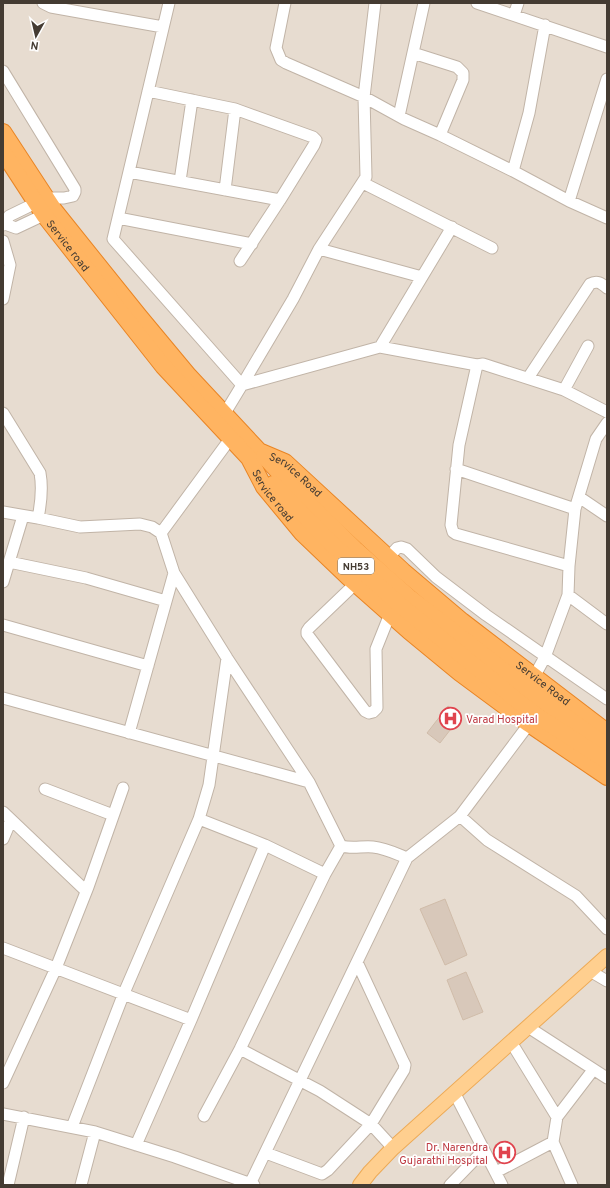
<svg xmlns="http://www.w3.org/2000/svg" width="610" height="1188" viewBox="0 0 610 1188" font-family="Overpass,sans-serif">
<style>
.residential{fill:#e7dcd0}
.building{fill:#d8c8ba;stroke:#d0bca9}
.lines{fill:none;stroke-linecap:round;stroke-linejoin:round}
.minor-casing{stroke:#c1b4a7;stroke-width:13}
.major-casing{stroke:#edaa56;stroke-width:16}
.highway-casing{stroke:#e98525;stroke-width:18}
.minor{stroke:#fff;stroke-width:11}
.major{stroke:#ffcf8f;stroke-width:14}
.highway{stroke:#ffb461;stroke-width:16}
.labels{text-anchor:middle;stroke-width:3.5;stroke-linejoin:round;paint-order:stroke}
.shield{fill:#fff;stroke:#7c7670;stroke-width:1}
.shield-label{font-size:10px;font-weight:bold;fill:#443b32}
.street-label{font-size:11px;fill:#443b32;stroke:#fff}
.health-label{font-size:11px;fill:#be3a42;stroke:#fff;text-anchor:start}
</style>
<rect width="100%" height="100%" fill="#f3ebe2"/>
<path class="residential" d="M3,3H607V1185H3Z"/>
<path class="building" d="M448,706L461,716L440,743L427,733Z
M445,899L467,955L445,965L420,909Z
M466,972L483,1012L463,1020L447,980Z
M506,1141L511,1156L501,1161L495,1145Z"/>
<g class="lines">
<defs>
<path id="minor" d="M43,3L51,7L163,27
M169,3L113,239L242,385L225,413
M285,3L276,48L281,60L286,63L364,97L404,119L440,135L513,171L569,201L607,218
M477,3L607,47
M514,15L518,3
M413,53L457,67L463,73V80L440,135
M3,71L75,189V192L73,196L64,198H46L9,216L5,224L3,225
M148,91L235,109L313,137L316,140L314,145L280,200L240,261
M399,116L424,3
M513,171L529,113L545,25
M129,172L280,200
M180,181L192,100
M363,183L492,248
M225,190L235,109
M569,201L607,79
M118,218L252,244
M5,224L16,228L50,212
M3,241L10,265L3,299
M319,249L422,277
M380,347L477,365L459,445L451,525L453,532L456,534L569,566
M477,365L483,364L564,390L607,412
M528,378L590,284C597,280 601,283 607,288
M242,385L293,299L319,249L366,177L364,97L375,3
M242,385L380,347L452,227
M564,390L588,346
M3,413L40,473C43,489 41,503 38,518L80,527L140,524L152,527L161,533L174,573L227,658L309,782L341,846
M456,469L575,509
M579,497L607,516
M3,512L38,518
M161,533L230,439
M388,558L397,548L401,547L407,549L436,577L486,615L607,699
M9,562L86,578L166,601
M3,582L23,516
M356,583L309,628L307,631V634L365,711L369,713L373,712L377,708L376,649L390,614
M568,595L607,624
M3,625L148,666
M534,677L545,657L568,595L569,566L575,509L596,439L607,423
M3,698L309,782
M129,733L174,573
M45,789L113,815
M3,812L86,891
M460,816L487,840L576,896L607,929
M199,819L265,845L325,874
M3,839L11,820
M341,846C352,849 362,846 373,847C385,848 397,854 407,858
M3,948L191,1020L265,845
M590,971L607,981
M528,1027L607,1078
M511,1042L557,1117L553,1142L572,1185
M240,1049L320,1091L371,1124L393,1148
M3,1083L56,968L88,887L123,788
M454,1092L502,1185
M3,1114L95,1132L175,1157L254,1185
M204,1116L240,1049L325,874L341,846
M557,1117L593,1070
M72,1127L124,993L199,819L209,785L227,658
M136,1145L191,1020
M266,1153L322,1174L328,1170L371,1124L404,1070L405,1065L403,1061L357,962
M496,1172L553,1142
M250,1184L407,858L460,816L529,724
M8,1185L24,1117
M81,1185L95,1132
M450,1185L484,1150"/>
<path id="major" d="M360,1185L370,1172L393,1148L607,956"/>
<g id="highway">
<path id="s1" d="M3,132L54,210L139,316L189,376L259,451L285,462L403,571L462,621L607,732"/>
<path id="s2" d="M3,152L44,215L163,366L249,458L264,487L302,533L348,577L409,631L460,673L529,724L607,777"/>
<path d="M264,456L298,493L355,549L409,597L539,698L607,746"/>
<path d="M273,484L334,546L405,609L519,702L539,717L607,761"/>
</g>
</defs>
<use href="#minor" class="minor-casing"/>
<use href="#major" class="major-casing"/>
<use href="#highway" class="highway-casing"/>
<use href="#minor" class="minor"/>
<use href="#major" class="major"/>
<use href="#highway" class="highway"/>
</g>
<defs>
<symbol id="hospital-ring" viewBox="-11 -11 22 22"><circle r="9.5" fill="#fff" stroke="#e0444e" stroke-width="1.5"/><path d="M-5-5h3v3.5h4V-5h3V5h-3V1.5h-4V5h-3Z" fill="#e0444e"/></symbol>
</defs>
<g fill-rule="evenodd">
<use href="#hospital-ring" x="438" y="706" width="25" height="25"/>
<use href="#hospital-ring" x="492" y="1140" width="25" height="25"/>
</g>
<g class="labels">
<rect class="shield" x="338" y="558" width="36" height="16" rx="3"/>
<g class="shield-label">
<text x="356" y="570">NH53</text>
</g>
<g class="street-label">
<text dy="4" stroke="none"><textPath href="#s2" startOffset="114">Service road</textPath></text>
<text dy="4" stroke="none"><textPath href="#s1" startOffset="454">Service Road</textPath></text>
<text dy="4" stroke="none"><textPath href="#s2" startOffset="438">Service road</textPath></text>
<text dy="4" stroke="none"><textPath href="#s1" startOffset="778">Service Road</textPath></text>
</g>
<g class="health-label">
<text x="466" y="723">Varad Hospital</text>
<text x="488" y="1151" text-anchor="end">Dr. Narendra<tspan x="488" dy="13">Gujarathi Hospital</tspan></text>
</g>
</g>
<rect width="610" height="1188" fill="none" stroke="#443b32" stroke-width="8"/>
<g transform="translate(36 36) rotate(188)" stroke="#ffffff" stroke-width="3" paint-order="stroke">
<path d="M0-3L7 15L0 10L-7 15Z" fill="#443b32"/>
<text y="-6" font-size="11" font-weight="bold" text-anchor="middle" fill="#443b32">N</text>
</g>
</svg>
